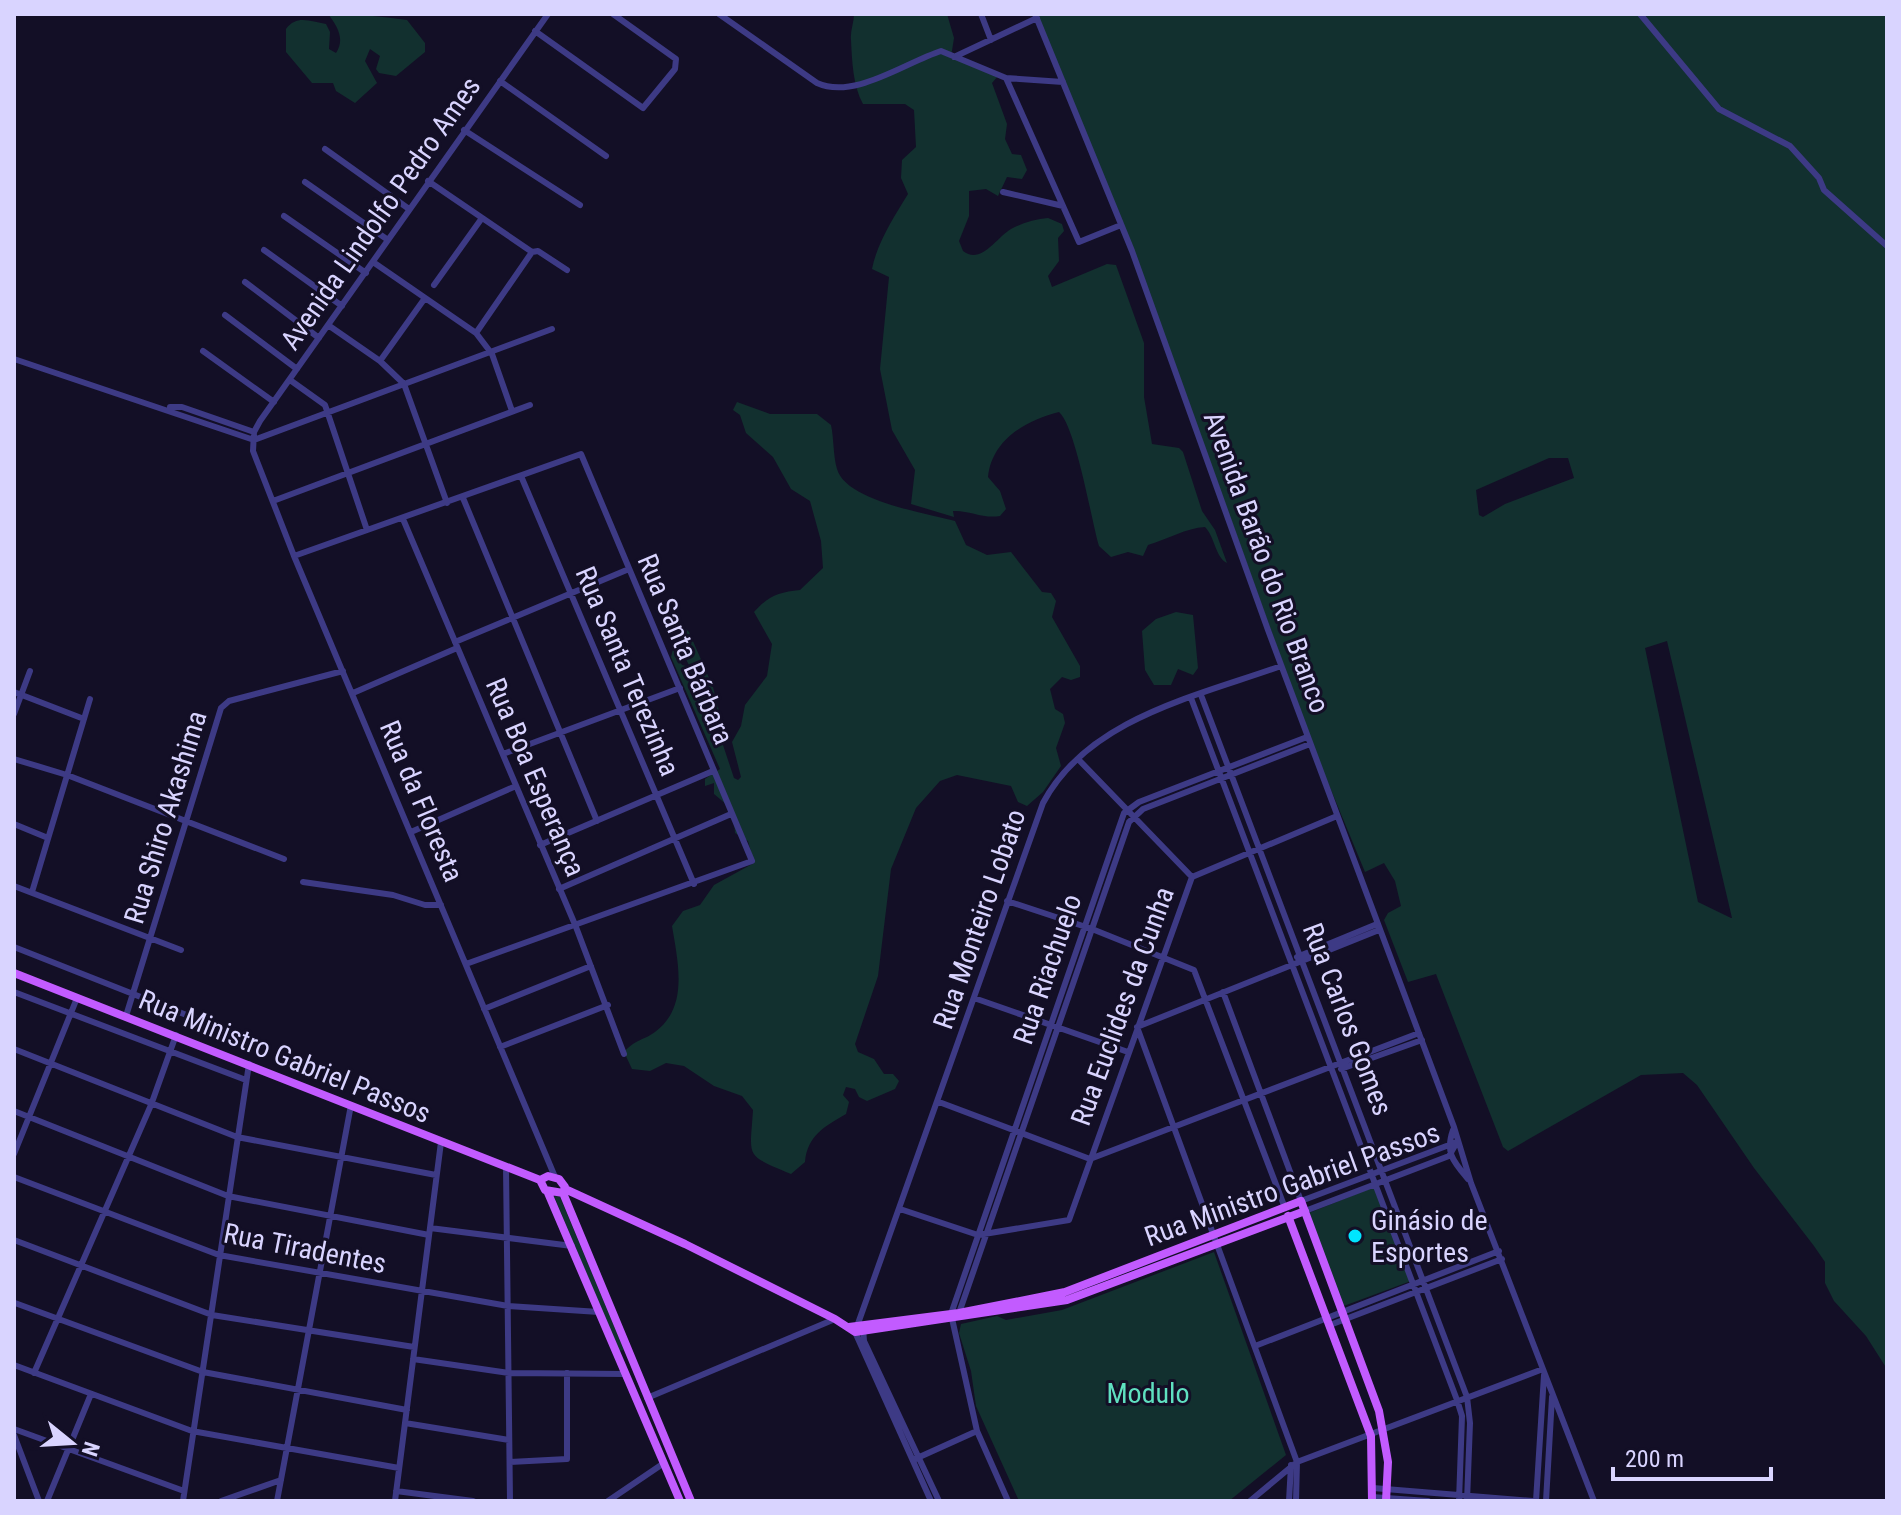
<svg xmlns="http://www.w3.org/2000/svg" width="1901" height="1515" viewBox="0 0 1901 1515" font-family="'Roboto Condensed',sans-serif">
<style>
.green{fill:#12302f;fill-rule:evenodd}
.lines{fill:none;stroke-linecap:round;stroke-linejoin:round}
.minor{stroke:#3d3a85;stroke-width:6}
.major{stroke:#c25bff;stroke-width:8}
.poi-dot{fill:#00e5ff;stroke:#130f26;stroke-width:3}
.labels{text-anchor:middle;stroke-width:6;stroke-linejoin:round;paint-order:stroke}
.street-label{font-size:28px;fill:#d9d4ff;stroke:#130f26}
.poi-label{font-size:28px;fill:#d9d4ff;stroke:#130f26;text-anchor:start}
.park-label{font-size:28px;fill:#5fe0c0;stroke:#130f26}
</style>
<rect width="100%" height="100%" fill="#130f26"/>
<path class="green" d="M328,14C355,14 381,16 407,20L425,43V52L396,76L379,73L376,69L380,56L370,49L365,61L377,83L355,103L336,91L333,83H312L286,52V29C297,14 311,22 326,24L330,32L329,49L336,53C345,39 338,27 328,14Z
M854,14H947L954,38L951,57L998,76L992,83L1007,124L1005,139L1012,154L1021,155L1027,170L1022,179L1007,177L998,196L986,189L969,191V216L959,241L963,251C981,265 996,238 1011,229C1022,223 1036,219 1048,218L1062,224L1064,231L1058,238L1059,261L1048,276L1052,287L1107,264L1116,265L1144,343V397L1152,444L1179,448L1183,452L1202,511L1215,530L1227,563C1215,557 1215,537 1205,527C1186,528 1168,539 1148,545L1143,556L1128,552L1111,557L1099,546C1091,519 1076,427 1059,412C1027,420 992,439 988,477L1000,491L1006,509L1000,516C983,519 969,510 953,511L954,517L911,504L915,470L892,430L880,369L889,277L872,269C877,243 894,217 908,194L901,178L902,160L916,147L914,110L905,104H863C853,86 852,61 851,40C850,31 854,23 854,14Z
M1036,14H1887V1369L1866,1336L1834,1301L1825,1283V1262L1814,1246L1754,1168L1697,1085L1683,1073L1641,1075L1508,1151L1503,1147L1436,974L1408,982L1384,920L1388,913L1401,906L1395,881L1384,863L1365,872L1312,744L1133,248ZM1549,458H1568L1574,478L1505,504L1483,517L1479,515L1476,490ZM1667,641L1732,918H1731L1698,902L1645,648Z
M737,402L770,414H817L831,425C834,439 833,455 837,469C846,501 926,513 955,521L966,545L987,555L1011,552L1042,592L1051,593L1056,601L1052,617L1080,666V677L1071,680L1062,677L1050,689L1055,709L1063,714L1065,723L1056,748L1061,766L1043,792L1027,806L1018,802L1011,786L957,775L940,781L916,808L891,869L878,976L855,1044L858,1052L874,1059L884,1074H893L899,1081L895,1089L867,1101L859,1097L855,1089L846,1087L843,1095L849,1102L846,1114C825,1126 807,1136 805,1162L791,1174C744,1154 750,1159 753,1110L742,1096L714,1086L684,1066L666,1063L650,1071L632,1069L624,1052C637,1038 643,1041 655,1032C689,1007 678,962 672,926L683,911L700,905L714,885L754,863L748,841L735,833L733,810L714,794V783L705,786V779L720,769L671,657L673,649L682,665L690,667L666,621L674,617L689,632L713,687L720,715L718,730L734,778L738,780L741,777L732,742L741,726L745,705L767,676L772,644L754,612C768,596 779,592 800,590L823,568L821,541L810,501L791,489L773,457L746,433L740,415L733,410Z
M1176,612L1193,615L1198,668L1193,675L1178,669L1171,685H1154L1145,670L1142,631L1156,619Z
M1374,1187L1411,1281L1341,1307L1309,1213Z
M554,1196L560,1197L624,1350L619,1351Z
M1214,1252L1286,1455L1229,1501H1019L976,1406L971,1371L959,1333L961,1324L997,1316L1006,1320L1062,1310Z"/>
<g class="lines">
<path class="minor" d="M548,14L260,421L254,432L253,451L294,556L555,1177
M719,14L817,83C854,100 904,63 941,51L1006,78L1063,82
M981,14L991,40
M1035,14L1132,251L1268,630L1454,1127L1471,1183L1594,1501
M1640,14L1719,109L1790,146L1819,178L1824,190L1887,246
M535,31L643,108L675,69L676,59L613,14
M954,57L1037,18
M1006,78L1079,242L1121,225
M500,81L606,156
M464,130L580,205
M325,149L409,209
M428,181L532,252L538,251L567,270
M305,182L388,240
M1003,192L1063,206
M284,216L366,273
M264,250L342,306
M373,262L476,333L492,354L512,411
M245,282L319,338
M434,285L482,218
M225,315L297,369
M328,325L380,361L404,384L447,503
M476,333L532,252
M203,351L274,402
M14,359L254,440
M380,361L425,298
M290,380L325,405L367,530
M170,407H182L254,432
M254,440L552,329
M521,476L694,884
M463,498L597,821
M273,501L530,405
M403,519L576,927L624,1054
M294,556L581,454L752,861L466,964
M455,642L629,569
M14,692L84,719
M353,693L457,648
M1201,695L1467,1397L1470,1423L1467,1501
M1191,698L1457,1400L1462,1416L1459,1501
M14,714L30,671
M503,754L680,688
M14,759L67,775L284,859
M1078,759L1192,877
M14,824L48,838
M411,832L516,786
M540,845L713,771
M303,882L393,895L425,905H441
M14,886L181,950
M559,889L731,814
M32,892L90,699
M1007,901L1092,929L1194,970L1285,1208
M14,947L227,1031
M1297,957L1377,924
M14,992L246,1080
M1223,992L1301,1201L1457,1142
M974,998L1128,1052
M484,1009L591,966
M126,1016L221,708L229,701L343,671
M500,1047L608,1005
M14,1049L237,1137L436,1175
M1341,1069L1422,1040
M939,1102L1090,1159L1419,1033
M14,1111L228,1196L429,1235
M1453,1130C1445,1153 1453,1161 1468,1179
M14,1154L77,998
M506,1167L510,1501
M14,1177L219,1255L508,1306L599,1312
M900,1209L978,1235L1069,1220L1192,877L1337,816
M1305,1211L1449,1156L1457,1142
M430,1228L572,1246
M14,1240L212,1315L414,1347
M15,1303L203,1372L407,1410
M959,1313L1129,822L1143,809L1310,744
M1330,1325L1502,1259
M863,1328L864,1341L939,1501
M1255,1346L1499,1251
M413,1359L509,1373L625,1374
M14,1365L192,1431L399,1468
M34,1373L151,1105L176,1035
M647,1398L835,1319
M405,1423L509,1440
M14,1429L184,1491
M14,1435L39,1501
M915,1459L977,1431
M510,1462L567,1459V1373
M1373,1488L1533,1501
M396,1491L473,1501
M1372,1497L1428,1501
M47,1501L91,1394
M183,1501L249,1064
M221,1501L281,1480
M277,1501L351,1105
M395,1501L441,1142
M608,1501L664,1463
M931,1501L855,1332L1043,803C1088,718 1198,696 1281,666
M1008,1501L977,1431L951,1314L1124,813L1139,802L1307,737
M1250,1501L1297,1462L1543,1369
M1289,1501L1291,1465
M1296,1501L1297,1462L1137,1027L1379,930
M1536,1501L1544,1375
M1546,1501L1552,1397"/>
<path class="major" d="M14,973L540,1180L548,1176L559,1179L565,1187L563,1193L545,1190L540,1180
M565,1189L685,1244L835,1319L855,1332L1067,1300L1305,1211
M548,1193L680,1501
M563,1193L691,1501
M1288,1216L1371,1436L1372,1501
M849,1327L959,1313L1065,1292L1301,1201L1379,1411L1388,1462L1386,1501"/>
</g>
<circle class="poi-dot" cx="1355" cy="1236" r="8"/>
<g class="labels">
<g class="street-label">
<text transform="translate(380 213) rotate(-55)" y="10">Avenida Lindolfo Pedro Ames</text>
<text transform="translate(1267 562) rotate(70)" y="10">Avenida Barão do Rio Branco</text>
<text transform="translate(686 649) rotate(67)" y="10">Rua Santa Bárbara</text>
<text transform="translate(628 671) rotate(67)" y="10">Rua Santa Terezinha</text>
<text transform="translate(536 777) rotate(67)" y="10">Rua Boa Esperança</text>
<text transform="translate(422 801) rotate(67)" y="10">Rua da Floresta</text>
<text transform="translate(165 817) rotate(-73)" y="10">Rua Shiro Akashima</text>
<text transform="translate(979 919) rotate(-71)" y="10">Rua Monteiro Lobato</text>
<text transform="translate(1047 969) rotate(-71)" y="10">Rua Riachuelo</text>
<text transform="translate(1122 1006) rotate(-70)" y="10">Rua Euclides da Cunha</text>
<text transform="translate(1348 1019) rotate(69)" y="10">Rua Carlos Gomes</text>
<text transform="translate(285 1056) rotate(22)" y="10">Rua Ministro Gabriel Passos</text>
<text transform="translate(1292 1184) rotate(-20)" y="10">Rua Ministro Gabriel Passos</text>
<text transform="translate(305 1248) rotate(11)" y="10">Rua Tiradentes</text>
</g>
<g class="poi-label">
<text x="1371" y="1230">Ginásio de<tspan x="1371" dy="32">Esportes</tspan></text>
</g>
<g class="park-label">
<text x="1148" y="1403">Modulo</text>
</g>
</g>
<rect width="1901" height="1515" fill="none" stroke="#d9d4ff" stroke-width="32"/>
<g transform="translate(72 1443) rotate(108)" stroke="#130f26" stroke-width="6" paint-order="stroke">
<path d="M0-6L14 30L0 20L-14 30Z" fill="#d9d4ff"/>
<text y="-12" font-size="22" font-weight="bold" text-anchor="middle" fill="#d9d4ff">N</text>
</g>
<path d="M1613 1467v12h158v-12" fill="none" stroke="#d9d4ff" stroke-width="4"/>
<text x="1625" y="1467" font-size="24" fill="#d9d4ff" stroke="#130f26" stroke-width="6" paint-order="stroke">200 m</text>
</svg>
